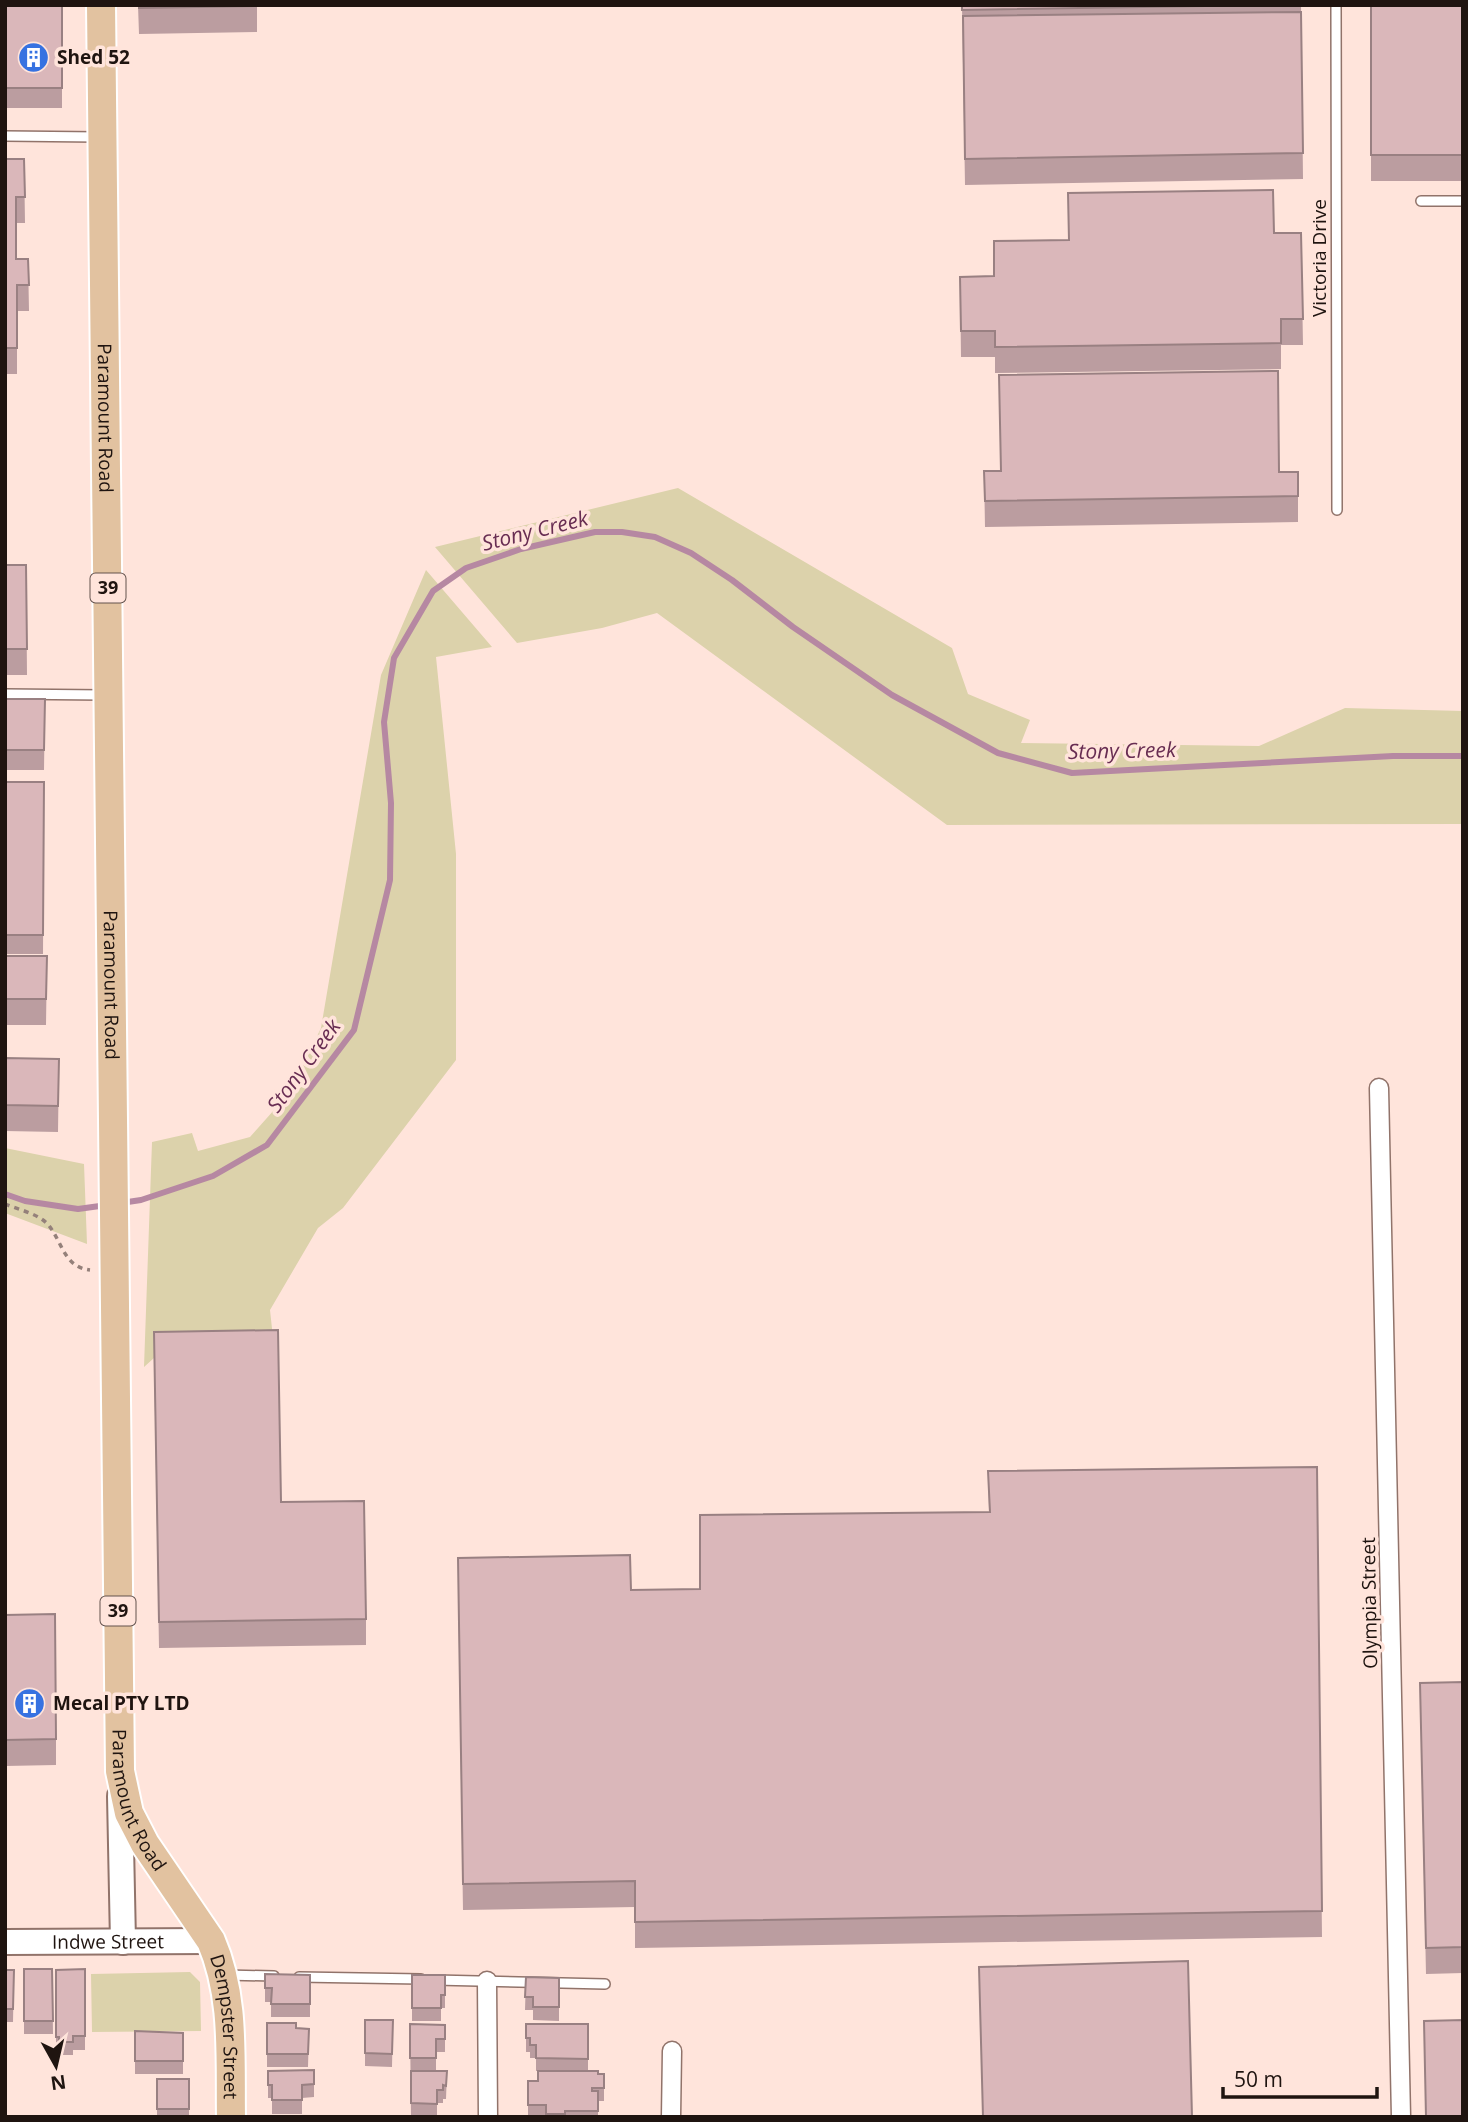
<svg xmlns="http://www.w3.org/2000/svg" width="1468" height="2122" viewBox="0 0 1468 2122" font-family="'Open Sans',sans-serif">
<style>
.green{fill:#dcd2ab}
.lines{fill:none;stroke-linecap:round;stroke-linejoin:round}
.stream{stroke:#b688a2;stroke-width:6}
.lane-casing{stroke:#91736a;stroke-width:12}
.street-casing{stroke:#91736a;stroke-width:21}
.secondary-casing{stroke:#91736a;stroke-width:28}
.primary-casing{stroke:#fff;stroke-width:32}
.path{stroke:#94807a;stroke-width:3.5;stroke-dasharray:5 5;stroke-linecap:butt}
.lane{stroke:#fff;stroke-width:9}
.street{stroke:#fff;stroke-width:18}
.secondary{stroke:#fff;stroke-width:24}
.primary{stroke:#e2c2a0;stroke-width:28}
.wall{fill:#bb9da0}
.building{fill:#dab7ba;stroke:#998082;stroke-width:2}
.labels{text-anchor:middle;stroke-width:7;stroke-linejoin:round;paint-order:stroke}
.shield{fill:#ffe4db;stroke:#62524d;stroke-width:2}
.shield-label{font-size:18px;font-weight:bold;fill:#1f1410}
.poi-label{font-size:19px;font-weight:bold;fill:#1f1410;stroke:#ffe4db;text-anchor:start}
.street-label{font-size:19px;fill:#1f1410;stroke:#ffe4db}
.water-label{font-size:21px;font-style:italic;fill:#682d52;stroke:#ffe4db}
</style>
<rect width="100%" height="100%" fill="#ffe4db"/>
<path class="green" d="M678,488L952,648L968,694L1030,720L1021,743L1259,746L1345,708L1463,711V824L947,825L657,613L602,628L517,643L435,547Z
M426,570L492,647L436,657L456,854V1060L343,1208L318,1228L270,1310L275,1356L154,1358L144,1367L152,1142L192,1133L198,1151L250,1137L290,1092L321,1028L381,675Z
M5,1148L84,1164L87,1244L5,1213Z
M190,1972L200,1982L201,2031L92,2032L91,1974Z"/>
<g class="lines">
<path class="stream" d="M5,1194L25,1201L78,1209L107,1205
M121,1203L141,1200L213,1176L267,1145L354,1030L390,880L391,803L384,722L394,658L433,591L466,568L521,549L595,532H622L655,537L691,553L732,580L793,627L892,695L998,753L1072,773L1393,756H1463"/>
<defs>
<path id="lane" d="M1336,5L1337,510
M5,136L98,137
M1421,201H1463
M5,694L103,695
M225,1975L274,1976
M299,1977L421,1979
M435,1980L605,1984"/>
<path id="street" d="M1379,1088L1401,2117
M487,1981L488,2117
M671,2117L672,2051"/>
<g id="secondary">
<path d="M120,1796L123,1942"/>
<path id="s1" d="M5,1942L211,1941"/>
</g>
<g id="primary">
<path id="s2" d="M101,5L120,1771L129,1813L145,1844L211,1941C235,1996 230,2057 231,2117"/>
</g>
</defs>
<use href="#lane" class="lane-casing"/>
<use href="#street" class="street-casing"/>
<use href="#secondary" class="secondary-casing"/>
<use href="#primary" class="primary-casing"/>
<path class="path" d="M5,1204C19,1210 41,1214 50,1227C63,1245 65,1267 90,1270"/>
<use href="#lane" class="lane"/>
<use href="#street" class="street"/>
<use href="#secondary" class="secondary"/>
<use href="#primary" class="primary"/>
</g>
<path class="wall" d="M5,5H62V108H5Z
M138,5H257V32L139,34Z
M962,5H1301L1303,179L965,185Z
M1371,5H1463V181H1371Z
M5,159H24L25,223H16V259H28L29,311H17V374H5Z
M1274,233H1301L1303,345H1281V369L995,373V357H961L960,277L994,276L1069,240Z
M984,471L1298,472V522L985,527Z
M5,565H26L27,675H5Z
M5,699H45L44,770H5Z
M5,782H44L43,954H5Z
M5,956H47L46,1025H5Z
M5,1058L59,1059L58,1132L5,1131Z
M154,1358L281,1502L366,1619V1645L159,1648Z
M1317,1467L1322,1937L635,1948V1907L463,1910L458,1584L631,1590L700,1589L989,1512L988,1471Z
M5,1615L56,1739V1765L5,1766Z
M1463,1682V1973L1426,1974L1420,1683Z
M24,1969H52L53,2034H24Z
M85,1969V2050H73V2055H59V2050H56V1970Z
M5,1970H14L13,2022H5Z
M265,1974L310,1975V2017H271V2002H265Z
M412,1975H445V2008H441V2021H412Z
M526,1977L559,1978V2021L533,2020V2010H525Z
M365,2020H393L392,2067L365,2066Z
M267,2023L296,2028L309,2029L308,2067H267Z
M410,2024L445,2025V2052H436V2071H447L446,2099H443V2103H437V2117L411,2116Z
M526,2024H588V2071L598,2074H604V2101H598V2117H528V2081H538V2071H536V2058H530V2052H526Z
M135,2031L183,2033V2074H135Z
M314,2070V2097L302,2098V2114H272V2098H268V2071Z
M157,2079H189V2117H157Z"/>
<path class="building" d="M5,5H62V88H5Z
M139,5H257V6L139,8Z
M962,5H1269L962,10Z
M1371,5H1463V155H1371Z
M1301,12L1303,153L965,159L963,16Z
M5,159H24L25,197H16V259H28L29,285H17V348H5Z
M1273,190L1274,233H1301L1303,319H1281V343L995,347V331H961L960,277L994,276V241L1069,240L1068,193Z
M1278,371L1279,472H1298V496L985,501L984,471H1001L999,375Z
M5,565H26L27,649H5Z
M5,699H45L44,750H5Z
M5,782H44L43,935H5Z
M5,956H47L46,999H5Z
M5,1058L59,1059L58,1106L5,1105Z
M278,1330L281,1502L364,1501L366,1619L159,1622L154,1332Z
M1317,1467L1322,1911L635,1922V1881L463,1884L458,1558L630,1555L631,1590L700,1589V1515L990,1512L988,1471Z
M55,1614L56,1739L5,1740V1615Z
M1463,1682V1947L1426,1948L1420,1683Z
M1188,1961L1192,2117H983L979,1967Z
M24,1969H52L53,2021H24Z
M85,1969V2036H73V2042H59V2037H56V1970Z
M5,1970H14L13,2009H5Z
M265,1974L310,1975V2004H271L272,1988H265Z
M412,1975H445V1995H441V2008H412Z
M526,1977L559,1978V2007H533V1997H525Z
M365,2020H393L392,2054L365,2053Z
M1463,2020V2117H1426L1424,2021Z
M267,2023H296V2028L309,2029L308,2054H267Z
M410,2024L445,2025V2039H436V2058H410Z
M526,2024H588V2059L536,2058V2045H530V2038H526Z
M135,2031L183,2033V2061H135Z
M314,2070V2084L302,2085V2100H272V2085H268V2071Z
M411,2071H447L446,2086L443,2085V2090H437V2104L411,2103Z
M538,2071H598V2074H604V2088H592V2091H598V2111H565V2114H546V2105H528V2081H538Z
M157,2079H189V2109H157Z"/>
<defs>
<symbol id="building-disc" viewBox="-11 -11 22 22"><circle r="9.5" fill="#3672e1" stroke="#ffe4db"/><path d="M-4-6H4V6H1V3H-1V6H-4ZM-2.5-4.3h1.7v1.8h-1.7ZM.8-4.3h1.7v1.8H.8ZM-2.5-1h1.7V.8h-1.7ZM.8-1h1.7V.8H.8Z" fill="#fff"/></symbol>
</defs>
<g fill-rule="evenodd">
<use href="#building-disc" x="16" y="40" width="35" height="35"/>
<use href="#building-disc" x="12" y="1686" width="35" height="35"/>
</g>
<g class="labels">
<g class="shield">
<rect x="90.5" y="573.5" width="35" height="29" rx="5"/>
<rect x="100.5" y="1596.5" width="35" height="29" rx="5"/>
</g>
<g class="shield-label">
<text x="108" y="594">39</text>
<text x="118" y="1617">39</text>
</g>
<g class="poi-label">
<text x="57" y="64">Shed 52</text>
<text x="53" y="1710">Mecal PTY LTD</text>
</g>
<g class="street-label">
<text transform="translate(1319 258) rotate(-90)" y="7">Victoria Drive</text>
<text dy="7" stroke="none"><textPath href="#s2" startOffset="413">Paramount Road</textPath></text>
<text dy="7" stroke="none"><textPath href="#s2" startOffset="980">Paramount Road</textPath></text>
<text transform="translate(1369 1603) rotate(-91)" y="7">Olympia Street</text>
<text dy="7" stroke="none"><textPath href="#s2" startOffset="1799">Paramount Road</textPath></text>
<text dy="7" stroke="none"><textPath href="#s1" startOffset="103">Indwe Street</textPath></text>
<text dy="7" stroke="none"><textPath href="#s2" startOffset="2049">Dempster Street</textPath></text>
</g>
<g class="water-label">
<text transform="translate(535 531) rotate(-14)" y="7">Stony Creek</text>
<text transform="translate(1122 751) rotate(-1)" y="7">Stony Creek</text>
<text transform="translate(304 1066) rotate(-54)" y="7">Stony Creek</text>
</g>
</g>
<rect width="1468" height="2122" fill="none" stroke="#1f1410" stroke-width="14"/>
<g transform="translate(56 2066) rotate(172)" stroke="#ffe4db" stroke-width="5" paint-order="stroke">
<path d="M0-5L12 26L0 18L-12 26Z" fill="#1f1410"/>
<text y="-10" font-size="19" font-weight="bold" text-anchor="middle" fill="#1f1410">N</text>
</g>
<path d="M1223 2087v10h154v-10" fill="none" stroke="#1f1410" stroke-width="3.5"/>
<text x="1234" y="2087" font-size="21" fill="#1f1410" stroke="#ffe4db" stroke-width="5" paint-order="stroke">50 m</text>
</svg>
